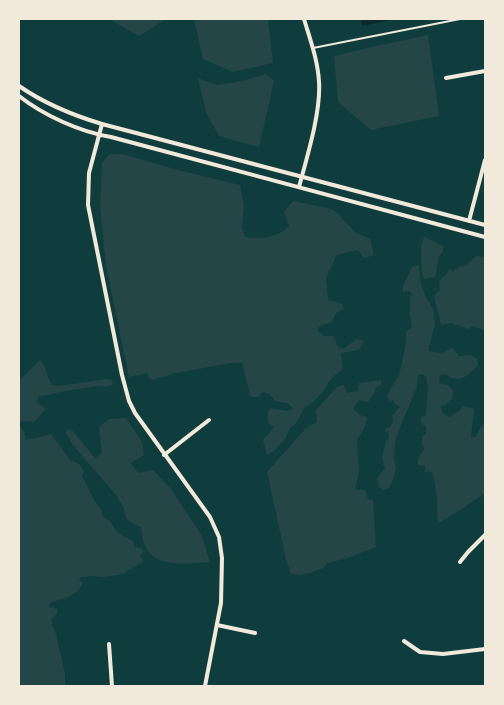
<svg xmlns="http://www.w3.org/2000/svg" width="504" height="705" viewBox="0 0 504 705" font-family="Barlow,sans-serif">
<style>
.green{fill:#244646}
.water{fill:#0a2a2b}
.lines{fill:none;stroke-linecap:round;stroke-linejoin:round}
.service{stroke:#f1e9da;stroke-width:2}
.minor{stroke:#f1e9da;stroke-width:4}
</style>
<rect width="100%" height="100%" fill="#0f3d3e"/>
<path class="green" d="M109,19H166L139,36Z
M194,19H268L273,63L233,72L203,59Z
M428,35L439,116L371,130L338,102L334,56L354,51Z
M266,74L274,81L259,147L219,136L206,112L198,78L218,85L242,81Z
M109,154H123L174,169L240,185L244,206L242,228L245,237C260,239 278,238 289,226L284,212L293,201L314,205L334,210L356,233L370,239L374,255L364,258L358,250L337,255L326,278L328,300L342,304L344,309L336,313L332,322L320,326L317,330L324,336H334L338,347L343,349L357,339L364,341L359,350L341,353L343,369L334,376L328,383L324,391L314,401L305,407L296,423L290,428L285,439L274,451L267,455L263,440L274,427L269,424L267,413L271,408L287,411L293,409L288,403L275,401L270,394L263,392L258,397H253L250,395L242,363H231L176,373L151,380L147,373L129,377L106,266L100,205L102,163Z
M424,237L443,246V251L439,257L435,277L424,279L422,275L421,246Z
M476,256L485,257V330L473,326L468,329L451,323L441,325L434,296L440,290L439,281L447,274L449,269L453,271L459,267L468,264Z
M419,265L421,283L426,298L433,309L435,324L428,351L441,353L452,348L459,356L471,355L477,359L478,366C467,375 460,385 446,374L440,375L439,383L448,385L453,391L452,400L441,407L443,414L450,417L459,411L462,406L474,409L471,438L476,437L480,428L485,422V493L462,509L438,523C437,506 438,487 431,472H425V466L418,465C417,457 421,455 424,449L422,444V437L426,434V427L421,423V418L426,415L428,387L426,377L422,374L418,375L417,387L401,425L395,442L394,458L396,469L393,480L389,488L383,490L379,487L377,478L385,468L382,458L386,441L389,437V433L385,432V429L391,426L393,421L392,416L400,407L395,404L393,400L389,401L387,397C390,391 394,380 399,376L406,342V332L412,327L410,316V297L412,294L409,291L403,292V286L412,267Z
M40,360C48,369 46,376 52,385L59,386L106,379L112,380L113,385L106,387L98,386L60,392L47,395L39,396L37,403L46,409L34,422L27,421L19,422V381Z
M381,380V385L376,387L375,392L368,402L359,400L353,409L360,415L367,417L365,427L357,440L359,471L355,490H365L368,499L373,500L376,547L345,559L327,563L323,568L309,573L300,575L291,574L286,559L267,472L307,427L317,422L316,410L338,386L344,385L347,393L358,391L359,383Z
M126,418L142,442L144,455L131,463L138,473L153,470L171,489L202,536L210,562C193,563 159,568 148,551C143,544 142,535 141,527L130,522L126,518L124,508L116,495L72,444L65,431L71,429L95,458L102,453L99,427L109,419Z
M19,424L24,432L26,440L51,434L70,460L79,464L84,471L82,476L95,502L101,509L103,517L110,521L117,532L134,542V547L143,549V552L140,555L143,560L142,562L123,574L105,577L91,576L81,577L79,580L83,583C75,599 62,597 49,604V607L57,609V613L52,619V625L56,634L62,661L65,674V686H19Z"/>
<path class="water" d="M361,19H396L362,26Z"/>
<g class="lines">
<path class="service" d="M313,48L460,19"/>
<path class="minor" d="M446,78L485,71
M19,86C45,104 72,115 102,124L485,225
M19,96C43,115 80,132 111,137L485,237
M102,124L89,173L88,205L122,375L129,401L135,413L210,517L219,537L222,558L221,603L205,686
M299,187C307,157 321,112 319,82C318,61 310,39 304,19
M469,221L485,160
M164,455L209,420
M460,562L468,552L485,535
M217,625L255,633
M404,641L420,652L443,654L485,649
M109,644L112,686"/>
</g>
<rect width="504" height="705" fill="none" stroke="#f1e9da" stroke-width="40"/>
</svg>
